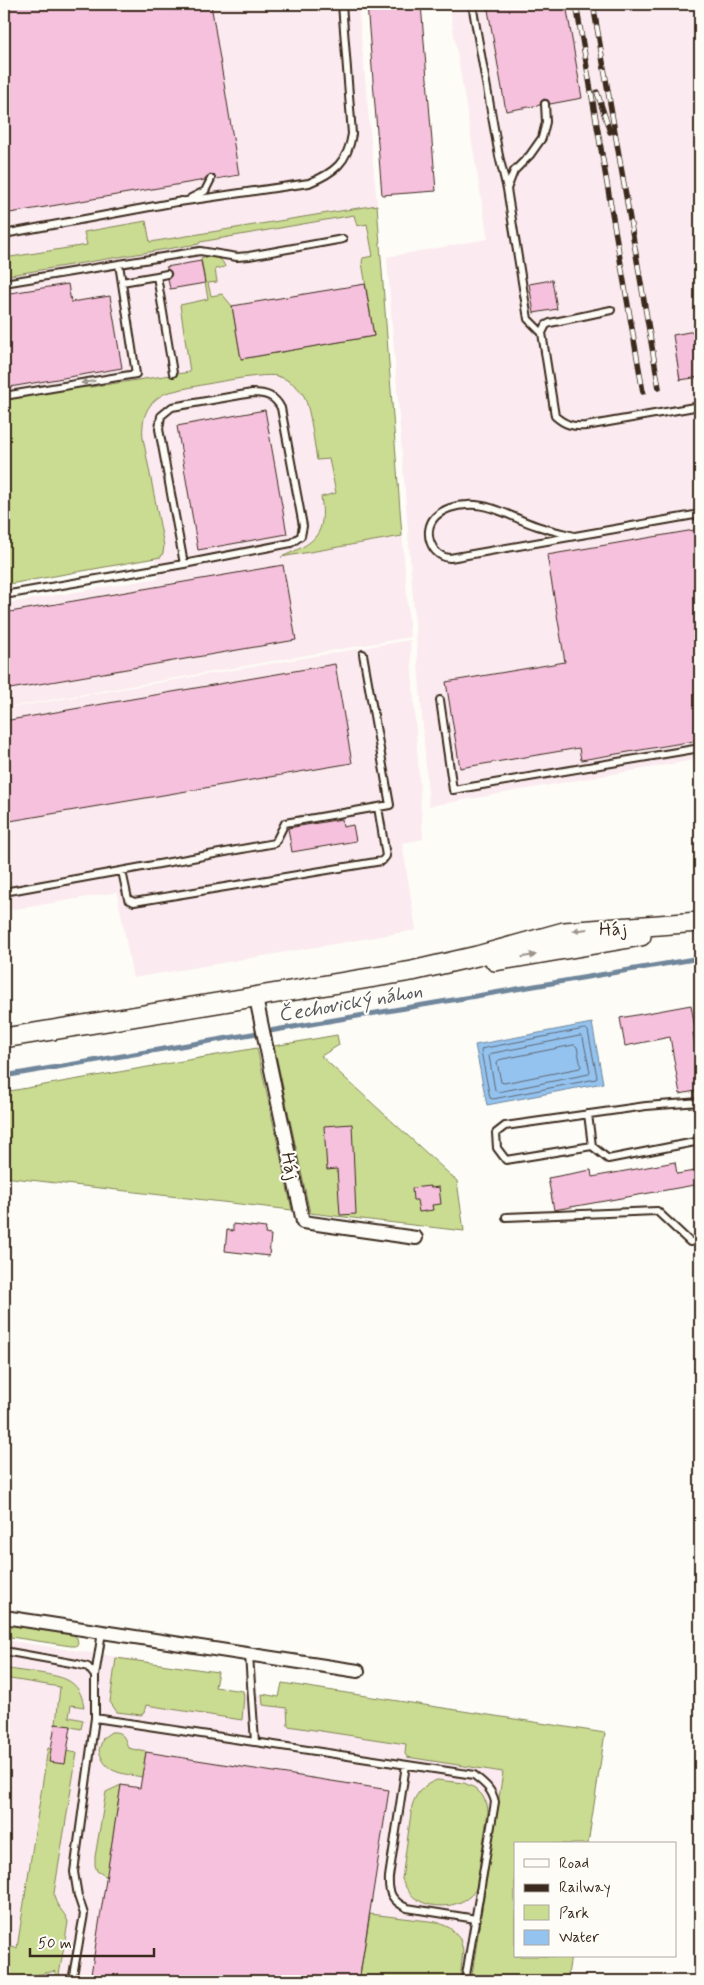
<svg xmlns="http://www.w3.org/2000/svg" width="704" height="1985" viewBox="0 0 704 1985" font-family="Mynerve,sans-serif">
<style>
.built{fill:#fbeaef}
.green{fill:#cadc91;stroke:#828358}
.water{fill:#94c3ef;stroke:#70869b}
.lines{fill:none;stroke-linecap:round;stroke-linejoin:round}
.shore{stroke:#5f6772;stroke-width:1}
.stream{stroke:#70869b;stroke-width:5}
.building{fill:#f6c1dc;stroke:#3b2a1e}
.lane-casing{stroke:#3b2a1e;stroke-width:10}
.street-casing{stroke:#3b2a1e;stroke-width:16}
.secondary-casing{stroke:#3b2a1e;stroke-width:22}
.lane{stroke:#fdfcf7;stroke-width:6}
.street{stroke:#fdfcf7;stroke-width:12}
.secondary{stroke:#fdfcf7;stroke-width:19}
.rail-casing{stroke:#3b2a1e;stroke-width:5.5}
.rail{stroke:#fdfcf7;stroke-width:4;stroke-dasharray:11;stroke-linecap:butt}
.oneway{fill:#9c938a}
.labels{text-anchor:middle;stroke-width:4.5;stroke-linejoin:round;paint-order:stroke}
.street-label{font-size:19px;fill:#3b2a1e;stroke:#fdfcf7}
.water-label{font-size:20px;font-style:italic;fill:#56585d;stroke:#fdfcf7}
</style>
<rect width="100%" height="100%" fill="#fdfcf7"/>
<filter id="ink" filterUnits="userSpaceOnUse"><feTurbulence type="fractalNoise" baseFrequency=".02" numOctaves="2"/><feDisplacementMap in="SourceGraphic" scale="10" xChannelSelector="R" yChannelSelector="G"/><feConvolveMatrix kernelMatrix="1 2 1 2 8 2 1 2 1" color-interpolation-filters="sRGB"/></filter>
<g filter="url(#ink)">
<path class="built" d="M4,4H358L377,205L410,637L4,708V604L159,578L155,559L4,585Z
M449,4H700V759L429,806L387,257L488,239Z
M410,640L423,839L402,843L416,930L133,978L117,892L4,911V709Z
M4,1640L218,1672L215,1687L279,1697L282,1683L605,1733L588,1844H515V1956L567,1981H54L56,1971L4,1981Z"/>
<path class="green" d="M377,205L402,536L281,557C315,543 327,535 321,497L336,493L329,459L317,460C314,443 311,411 304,396C298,386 288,379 277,376C262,372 184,388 166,393C147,402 141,418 143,438L164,546L163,553L161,557L4,585V538L5,532L4,522V399L73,387H91L190,372L180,305L208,299L201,258C213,256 221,255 225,267L215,269L217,282L208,283L211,296L222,294L232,306L241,359L374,336L362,262L363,258L373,256L367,224L357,226L354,215L200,242L199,244L185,246L4,276V258L87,245L84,232L146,221L150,242Z
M337,1035L339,1045L321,1056L457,1181L464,1231L310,1213L274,1046Z
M257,1048L292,1210L4,1177V1092Z
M4,1617L63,1626L77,1638L78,1643L76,1646H71L4,1636Z
M116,1658L218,1672L215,1687L243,1691L244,1696L242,1720L146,1705L144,1713L141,1715L117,1712L110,1702Z
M4,1668C15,1670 27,1672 39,1673C63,1677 80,1679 84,1707L71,1705L69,1717L83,1720L81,1729L56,1724L60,1687L4,1678Z
M282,1683L605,1733L588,1844H515V1956H571L567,1981H471L503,1772L407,1757L405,1754L406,1744L288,1726L287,1708L263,1705L262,1694L279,1697Z
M111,1732C123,1731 125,1738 128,1748L146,1752L142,1777C121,1773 105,1774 99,1750L103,1738Z
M48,1748L77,1753L54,1893C54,1906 65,1911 68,1922L58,1981H54L56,1971L4,1981V1946L17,1948Z
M437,1780L464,1783L475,1788L482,1795L487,1804L488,1811L476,1889C465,1908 432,1911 415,1898C409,1894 405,1886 402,1879L412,1806C416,1793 423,1785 437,1780Z
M121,1785L107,1877L97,1871L95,1865V1857L106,1792Z
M370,1914L437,1922L450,1928L460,1939L463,1950L460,1981H359Z"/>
<path class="water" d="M592,1023L603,1083L487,1105L475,1045Z"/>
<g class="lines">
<path class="shore" d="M586,1029L588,1031L597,1077L596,1079L493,1099L490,1098L481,1051L482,1049Z
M581,1036L583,1038L590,1072L589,1074L498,1092L495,1090L489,1056L490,1054Z
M575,1045L577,1047L581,1066L580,1068L504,1083L501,1082L497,1062L499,1060Z"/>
<path class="stream" d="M4,1076L700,958"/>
</g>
<path class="building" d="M4,4H211L239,175L216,179L214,175L210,174L205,180L4,214V23H6Z
M367,4H421L436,191L382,195Z
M487,4H566L582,98L550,104L548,100L544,99L541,101L540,105L506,111Z
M201,261L205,283L170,289L168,279L172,274L166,267Z
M552,280L557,309L534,313L529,284Z
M68,284L71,302L110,296L122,368L4,388V294Z
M365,284L374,336L241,359L232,306Z
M700,330V377L680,380L673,335Z
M265,410L287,534L198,550L177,426Z
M700,529V740L581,760L579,748L460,768L446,682L565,662L547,555Z
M283,565L296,640L4,690V613Z
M335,664L352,763L4,822V721Z
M342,819L343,827L353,825L356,841L292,852L288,828Z
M691,1005L696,1033H693L700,1075V1090L680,1094L670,1037L625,1046L620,1018Z
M352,1124L356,1214L340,1215L337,1169L327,1170L324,1126Z
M675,1162L677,1174L700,1170V1184L554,1210L548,1178L591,1170L592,1177Z
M430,1186V1188L439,1187L441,1204L432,1205L433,1210L419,1212L417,1200H413L412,1188Z
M233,1224L266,1228L265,1234L271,1235L269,1256L225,1251L227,1230L233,1231Z
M55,1724L71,1726L65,1764L49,1762Z
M146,1752L389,1790L359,1981H90L121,1785L140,1788Z"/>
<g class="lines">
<defs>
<path id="lane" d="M472,4L499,156L507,189
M191,198L205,191L211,179
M179,202L309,183C334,173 348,162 352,134L342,4
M4,234L182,201
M119,264L200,251L237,257L249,256L343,239
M157,276L167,274
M122,282L157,276L173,373
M4,283L119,264L136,374L4,396
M611,310L550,323L546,325L542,333L555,416C565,425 573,427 586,426L700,406
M542,333L528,319L507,189L514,171L530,155L542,138L546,122L545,104
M252,393C266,393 275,396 281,408L303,526L301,536L291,543L184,564L159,429L161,416L172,407Z
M574,536C562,533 549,530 537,526C515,519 491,503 467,505C456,505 443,509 435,517C422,531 431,557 450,558L700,514
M4,595L184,564
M440,700L453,790L700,748
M122,871L128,899L134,902L382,861L386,856L378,807
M4,892L275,843L285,823L390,805L363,654
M700,1102L646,1106L505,1126L496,1133L497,1148L506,1160L592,1146L608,1159L700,1141
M588,1114L592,1146
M506,1217L657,1211L690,1242L700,1241
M4,1651L77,1664L88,1667L95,1676V1718L74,1872L78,1896L84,1914L72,1981
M249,1655L255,1742
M95,1676L102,1632
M95,1718L474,1775C484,1783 492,1789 495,1802L465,1981
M406,1765L389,1877C388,1893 392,1901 407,1908L476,1919"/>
<path id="street" d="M256,998L303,1222L416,1238
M4,1617L358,1671"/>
<path id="secondary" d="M495,961L641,936
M4,1038L412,971L477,956L564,932L699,922"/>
</defs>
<use href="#lane" class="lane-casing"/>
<use href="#street" class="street-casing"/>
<use href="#secondary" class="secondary-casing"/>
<use href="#lane" class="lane"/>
<use href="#street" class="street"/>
<use href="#secondary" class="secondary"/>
<defs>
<path id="rail" d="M576,4L643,392
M593,4L659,388
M597,92L610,132"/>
</defs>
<use href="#rail" class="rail-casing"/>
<use href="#rail" class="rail"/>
</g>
<defs><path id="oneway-solid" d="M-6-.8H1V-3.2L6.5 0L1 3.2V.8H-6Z" transform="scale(1.25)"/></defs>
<g class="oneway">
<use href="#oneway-solid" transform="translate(88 382) rotate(171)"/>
<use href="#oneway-solid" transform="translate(580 930) rotate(173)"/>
<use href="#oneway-solid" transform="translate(529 956) rotate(-9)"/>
</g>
</g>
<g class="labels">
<g class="street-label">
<text transform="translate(613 928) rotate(-2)" y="7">Háj</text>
<text transform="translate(291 1166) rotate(78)" y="7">Háj</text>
</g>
<g class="water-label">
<text transform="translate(350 1002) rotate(-10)" y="7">Čechovický náhon</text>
</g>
</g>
<rect width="704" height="1985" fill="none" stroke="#fdfcf7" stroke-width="20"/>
<rect x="10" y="10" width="684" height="1965" fill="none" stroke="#3b2a1e" stroke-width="2" filter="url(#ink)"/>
<rect x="514" y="1842" width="162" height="115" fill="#fdfcf7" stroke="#afa8a0"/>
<rect x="524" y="1859" width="25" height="8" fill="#fdfcf7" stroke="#afa8a0"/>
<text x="559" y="1868" font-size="15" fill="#3b2a1e">Road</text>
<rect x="524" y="1884" width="25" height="8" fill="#3b2a1e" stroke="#afa8a0"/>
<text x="559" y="1892" font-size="15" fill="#3b2a1e">Railway</text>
<rect x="524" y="1905" width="25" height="15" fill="#cadc91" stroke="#afa8a0"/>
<text x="559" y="1918" font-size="15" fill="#3b2a1e">Park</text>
<rect x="524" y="1930" width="25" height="15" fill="#94c3ef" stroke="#afa8a0"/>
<text x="559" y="1942" font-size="15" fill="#3b2a1e">Water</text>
<path d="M30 1948v8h124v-8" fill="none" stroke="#3b2a1e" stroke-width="2.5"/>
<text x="38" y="1948" font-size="15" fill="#3b2a1e" stroke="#fdfcf7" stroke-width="4" paint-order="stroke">50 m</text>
</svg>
